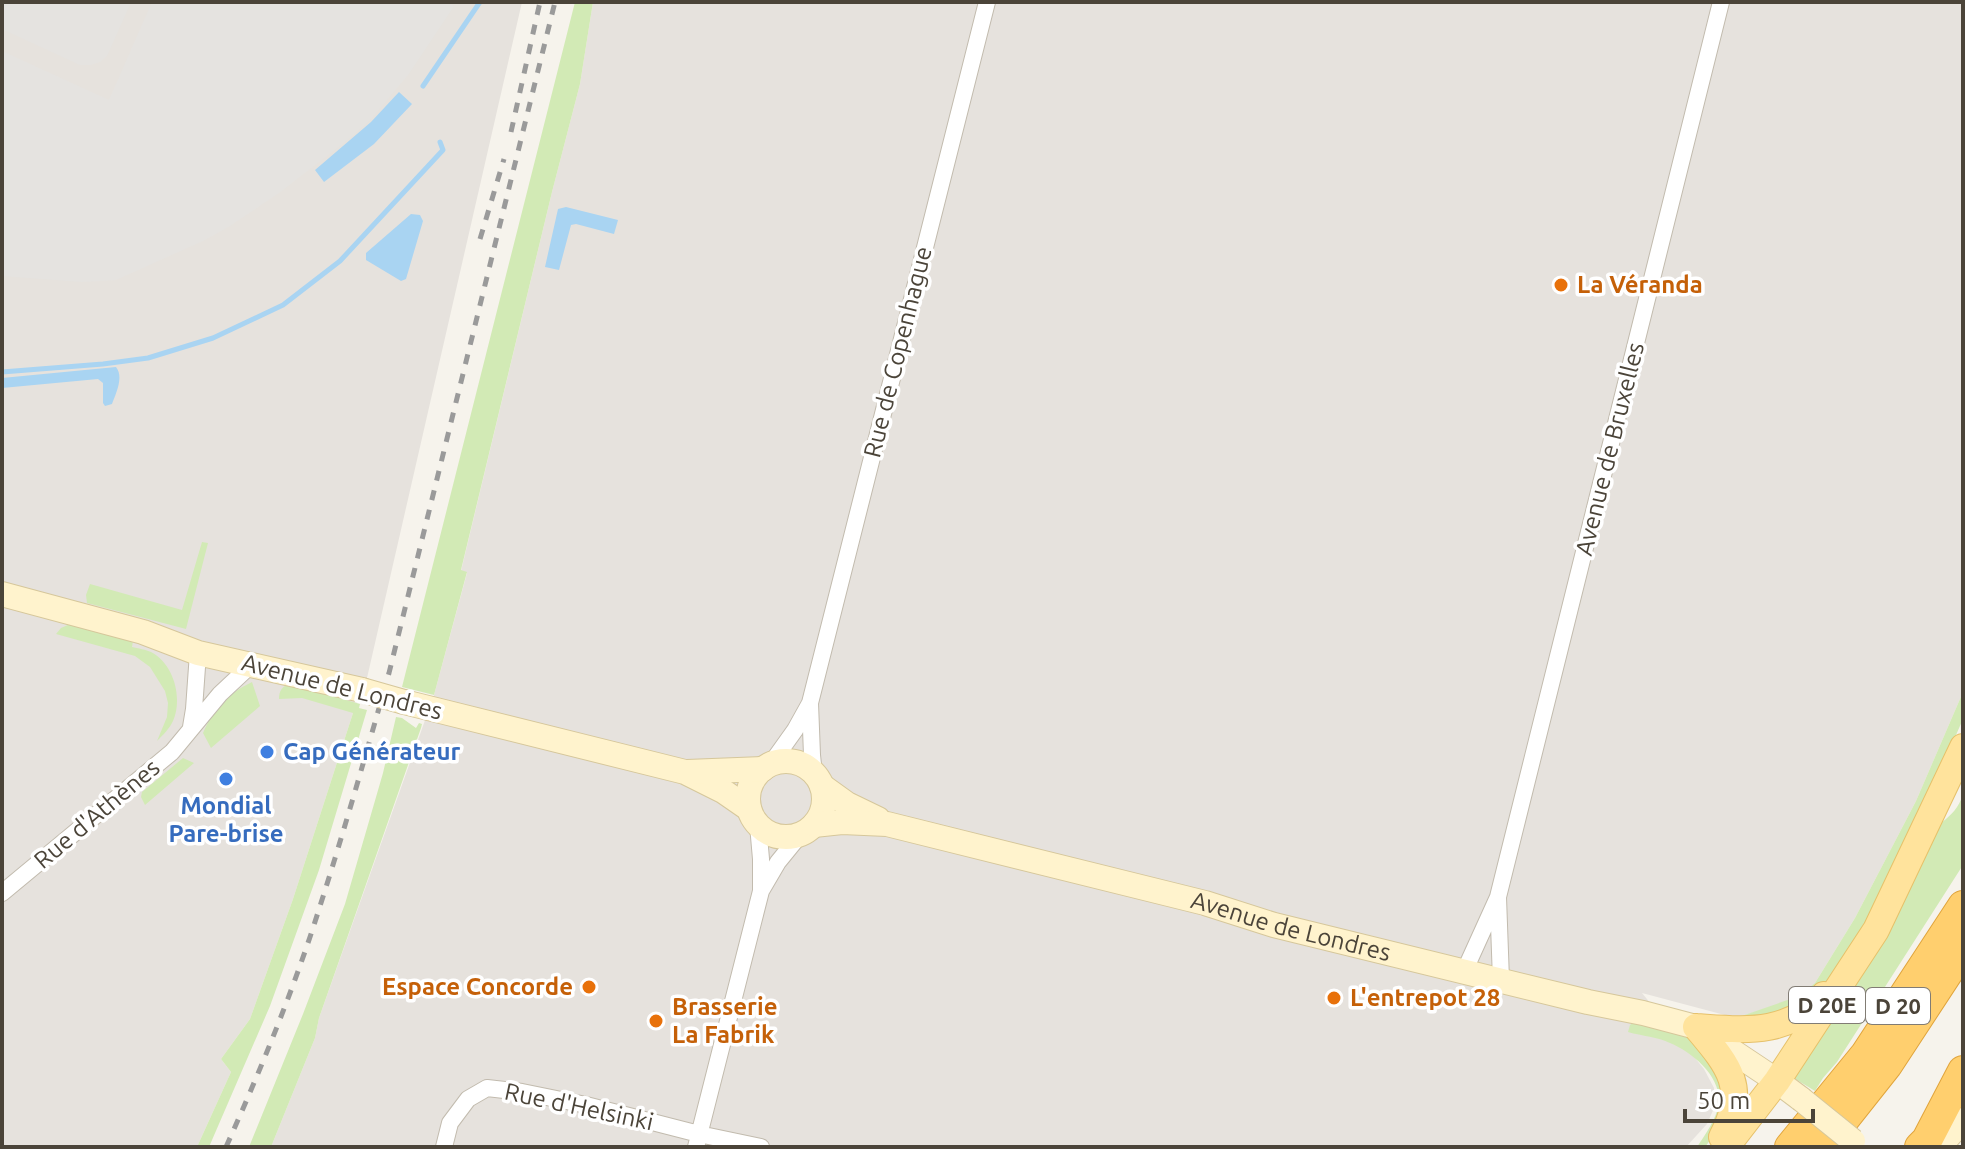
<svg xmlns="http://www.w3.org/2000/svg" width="1965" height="1149" viewBox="0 0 1965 1149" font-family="Ubuntu,sans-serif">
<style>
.industrial{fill:#e6e2dd}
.green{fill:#d2eab5}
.parking{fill:#e5e3e0}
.water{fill:#a9d4f2}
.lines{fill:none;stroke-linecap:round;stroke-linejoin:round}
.stream{stroke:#a9d4f2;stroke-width:5}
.street-casing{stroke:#c2bbae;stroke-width:18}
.secondary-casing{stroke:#d6c79b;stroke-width:26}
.primary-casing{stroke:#e6c16a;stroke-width:28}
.highway-casing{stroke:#e0a43c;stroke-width:32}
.street{stroke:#fff;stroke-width:16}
.secondary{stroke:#fff3cd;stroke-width:24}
.primary{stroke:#ffe39c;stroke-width:26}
.highway{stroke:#ffcf6e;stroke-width:30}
.rail{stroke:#9a9a9a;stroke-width:5;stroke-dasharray:10 10;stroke-linecap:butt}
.secondary-bridge-casing{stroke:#d6c79b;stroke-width:26;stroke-linecap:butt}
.secondary-bridge{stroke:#fff3cd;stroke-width:24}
.food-dot{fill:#e8710a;stroke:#fff;stroke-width:3}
.shop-dot{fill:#3f7fe0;stroke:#fff;stroke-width:3}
.labels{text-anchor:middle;stroke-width:7;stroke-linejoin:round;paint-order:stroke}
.shield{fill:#fff;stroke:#817c74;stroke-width:2}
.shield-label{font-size:22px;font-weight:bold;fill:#4b4439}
.food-label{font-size:24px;font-weight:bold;fill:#c56008;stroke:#fff;text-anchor:start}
.street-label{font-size:24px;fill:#4b4439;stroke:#fff}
.shop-label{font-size:24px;font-weight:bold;fill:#366cbe;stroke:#fff;text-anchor:start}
</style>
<rect width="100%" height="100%" fill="#f6f3ec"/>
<path class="industrial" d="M2,2H522L367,678L353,713L293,899L250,1019L221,1059L231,1072L197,1147H2Z
M593,2H1963V692L1916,801L1855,918L1815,983L1808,991L1787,1002L1736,1018L1642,993L1704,1069L1714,1088L1715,1106L1707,1124L1686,1147H271L315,1038L319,1018L434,695L467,573L461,571L552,192L580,84Z"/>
<path class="green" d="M575,2H593L580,84L552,192L461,570L467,572L434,695L402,687Z
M202,542L208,543L186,629L87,603L86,595L90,584L182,610Z
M70,624L133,641L132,647C138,648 146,650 151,652C174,664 183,698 173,721C170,728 163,735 157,741L167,717L168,703L165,691L150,667L135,656L56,634L61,628Z
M252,682L260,706L211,748L203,733C215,706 226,695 252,682Z
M290,684L360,704L359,708L367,710L319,870L270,1006L209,1147H197L231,1072L221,1059L250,1019L293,899L353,713L302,698L279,699C279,691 282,686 290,684Z
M1963,692V719L1911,838L1860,937L1829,984L1785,1016L1736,1018L1799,996L1815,983L1855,918L1916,801Z
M396,717L402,718L416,728L419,723L422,724L421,728L319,1018L315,1038L271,1147H249L303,1014L345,904L383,773Z
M183,758L194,763L145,805L141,797L142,792Z
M1963,794V865L1837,1062L1823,1078L1815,1091L1792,1077L1940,824C1951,815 1959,808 1963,794Z
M1636,1020L1697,1040L1727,1092L1714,1135L1705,1147H1697C1705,1135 1717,1118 1719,1103C1721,1076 1692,1052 1670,1043C1658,1037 1642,1036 1628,1032L1630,1025Z"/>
<path class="parking" d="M2,2H131L107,56L100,62L91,65H80L2,29Z
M152,2H445L454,6L408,75L370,120L350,138L279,193L230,226L205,240L116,280L83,282L2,276V51L109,100Z"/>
<path class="water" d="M399,92L412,104L374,144L324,182L315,170L371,122Z
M566,207L618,220L614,234L576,224L571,225L559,270L545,267L558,209Z
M411,214L420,215L423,221L406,279L401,281L366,260V253Z
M116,367C124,377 116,393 112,404L105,406L103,403V383L98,379L2,388V378Z"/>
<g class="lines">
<path class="stream" d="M423,86L480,2
M2,372L103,364L148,358L213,338L283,305L340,261L443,150L440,142"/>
<defs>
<path id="street" d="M810,703L987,2
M191,727L194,709L198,653
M770,765L795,730L810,703L812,755L814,774
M758,825L761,859V891L778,862L800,835
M2,893L172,752L220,694L252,664
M1498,897L1721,2
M1464,972L1498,897L1501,980
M444,1147L450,1123L468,1099L487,1088L522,1092L586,1105L699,1134L761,1147
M696,1147L761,891"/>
<g id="secondary">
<path d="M2,594L143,632L198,653L362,690"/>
<path d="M404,702L685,772L723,791L749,809"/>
<circle cx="786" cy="799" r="38"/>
<path d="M687,772L763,769"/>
<path d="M822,786L847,804L878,819"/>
<path id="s1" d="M814,825L842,822L887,824L1205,903L1274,925L1588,1002L1643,1013L1696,1027L1777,1081L1801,1099"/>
<path d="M1939,1147L1963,1120"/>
</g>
<path id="primary" d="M1696,1027C1745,1030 1788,1036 1824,995
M1696,1027C1728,1065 1749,1088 1722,1137
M1726,1147L1777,1081L1876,930L1963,747"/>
<path id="highway" d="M1790,1147L1866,1054L1963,906
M1822,1147L1887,1065L1963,949
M1920,1147L1927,1140L1963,1071"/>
</defs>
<use href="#street" class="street-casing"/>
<use href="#secondary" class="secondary-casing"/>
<use href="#primary" class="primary-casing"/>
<use href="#highway" class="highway-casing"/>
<use href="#street" class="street"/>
<use href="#secondary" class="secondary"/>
<use href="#primary" class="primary"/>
<use href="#highway" class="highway"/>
<path class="rail" d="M511,132L540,2
M480,239L504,159
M226,1147C257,1078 286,1008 310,937C339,849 364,761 389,673L555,2"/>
<defs>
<path id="secondary-bridge" d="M362,690L404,702
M1801,1099L1853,1141"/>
</defs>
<use href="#secondary-bridge" class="secondary-bridge-casing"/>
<use href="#secondary-bridge" class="secondary-bridge"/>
</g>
<g class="food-dot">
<circle cx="1561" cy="285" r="8"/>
<circle cx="589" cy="987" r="8"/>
<circle cx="1334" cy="998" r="8"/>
<circle cx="656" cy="1021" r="8"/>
</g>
<g class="shop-dot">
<circle cx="267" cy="752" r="8"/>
<circle cx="226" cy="779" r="8"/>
</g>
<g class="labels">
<g class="shield">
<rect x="1789" y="987" width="76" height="36" rx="6"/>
<rect x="1866" y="988" width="64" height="36" rx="6"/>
</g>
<g class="shield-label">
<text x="1827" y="1013">D 20E</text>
<text x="1898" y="1014">D 20</text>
</g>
<g class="food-label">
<text x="1577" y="293">La Véranda</text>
<text x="573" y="995" text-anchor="end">Espace Concorde</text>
<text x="1350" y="1006">L'entrepot 28</text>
<text x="672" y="1015">Brasserie<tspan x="672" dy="28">La Fabrik</tspan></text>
</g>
<g class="street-label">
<text transform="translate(898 352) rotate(-76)" y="8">Rue de Copenhague</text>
<text transform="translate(1610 449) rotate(-76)" y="8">Avenue de Bruxelles</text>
<text transform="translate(342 687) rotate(14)" y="8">Avenue de Londres</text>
<text transform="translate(97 814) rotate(-40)" y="8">Rue d'Athènes</text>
<text dy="8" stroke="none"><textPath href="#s1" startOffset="490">Avenue de Londres</textPath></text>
<text transform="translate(579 1107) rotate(12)" y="8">Rue d'Helsinki</text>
</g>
<g class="shop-label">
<text x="283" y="760">Cap Générateur</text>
<text x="226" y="814" text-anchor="middle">Mondial<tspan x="226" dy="28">Pare-brise</tspan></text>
</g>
</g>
<rect width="1965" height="1149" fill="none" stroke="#4b4439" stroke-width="8"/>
<path d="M1685 1109v12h128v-12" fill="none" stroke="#4b4439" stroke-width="4"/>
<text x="1697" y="1109" font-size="24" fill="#4b4439" stroke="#ffffff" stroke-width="6" paint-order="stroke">50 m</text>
</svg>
